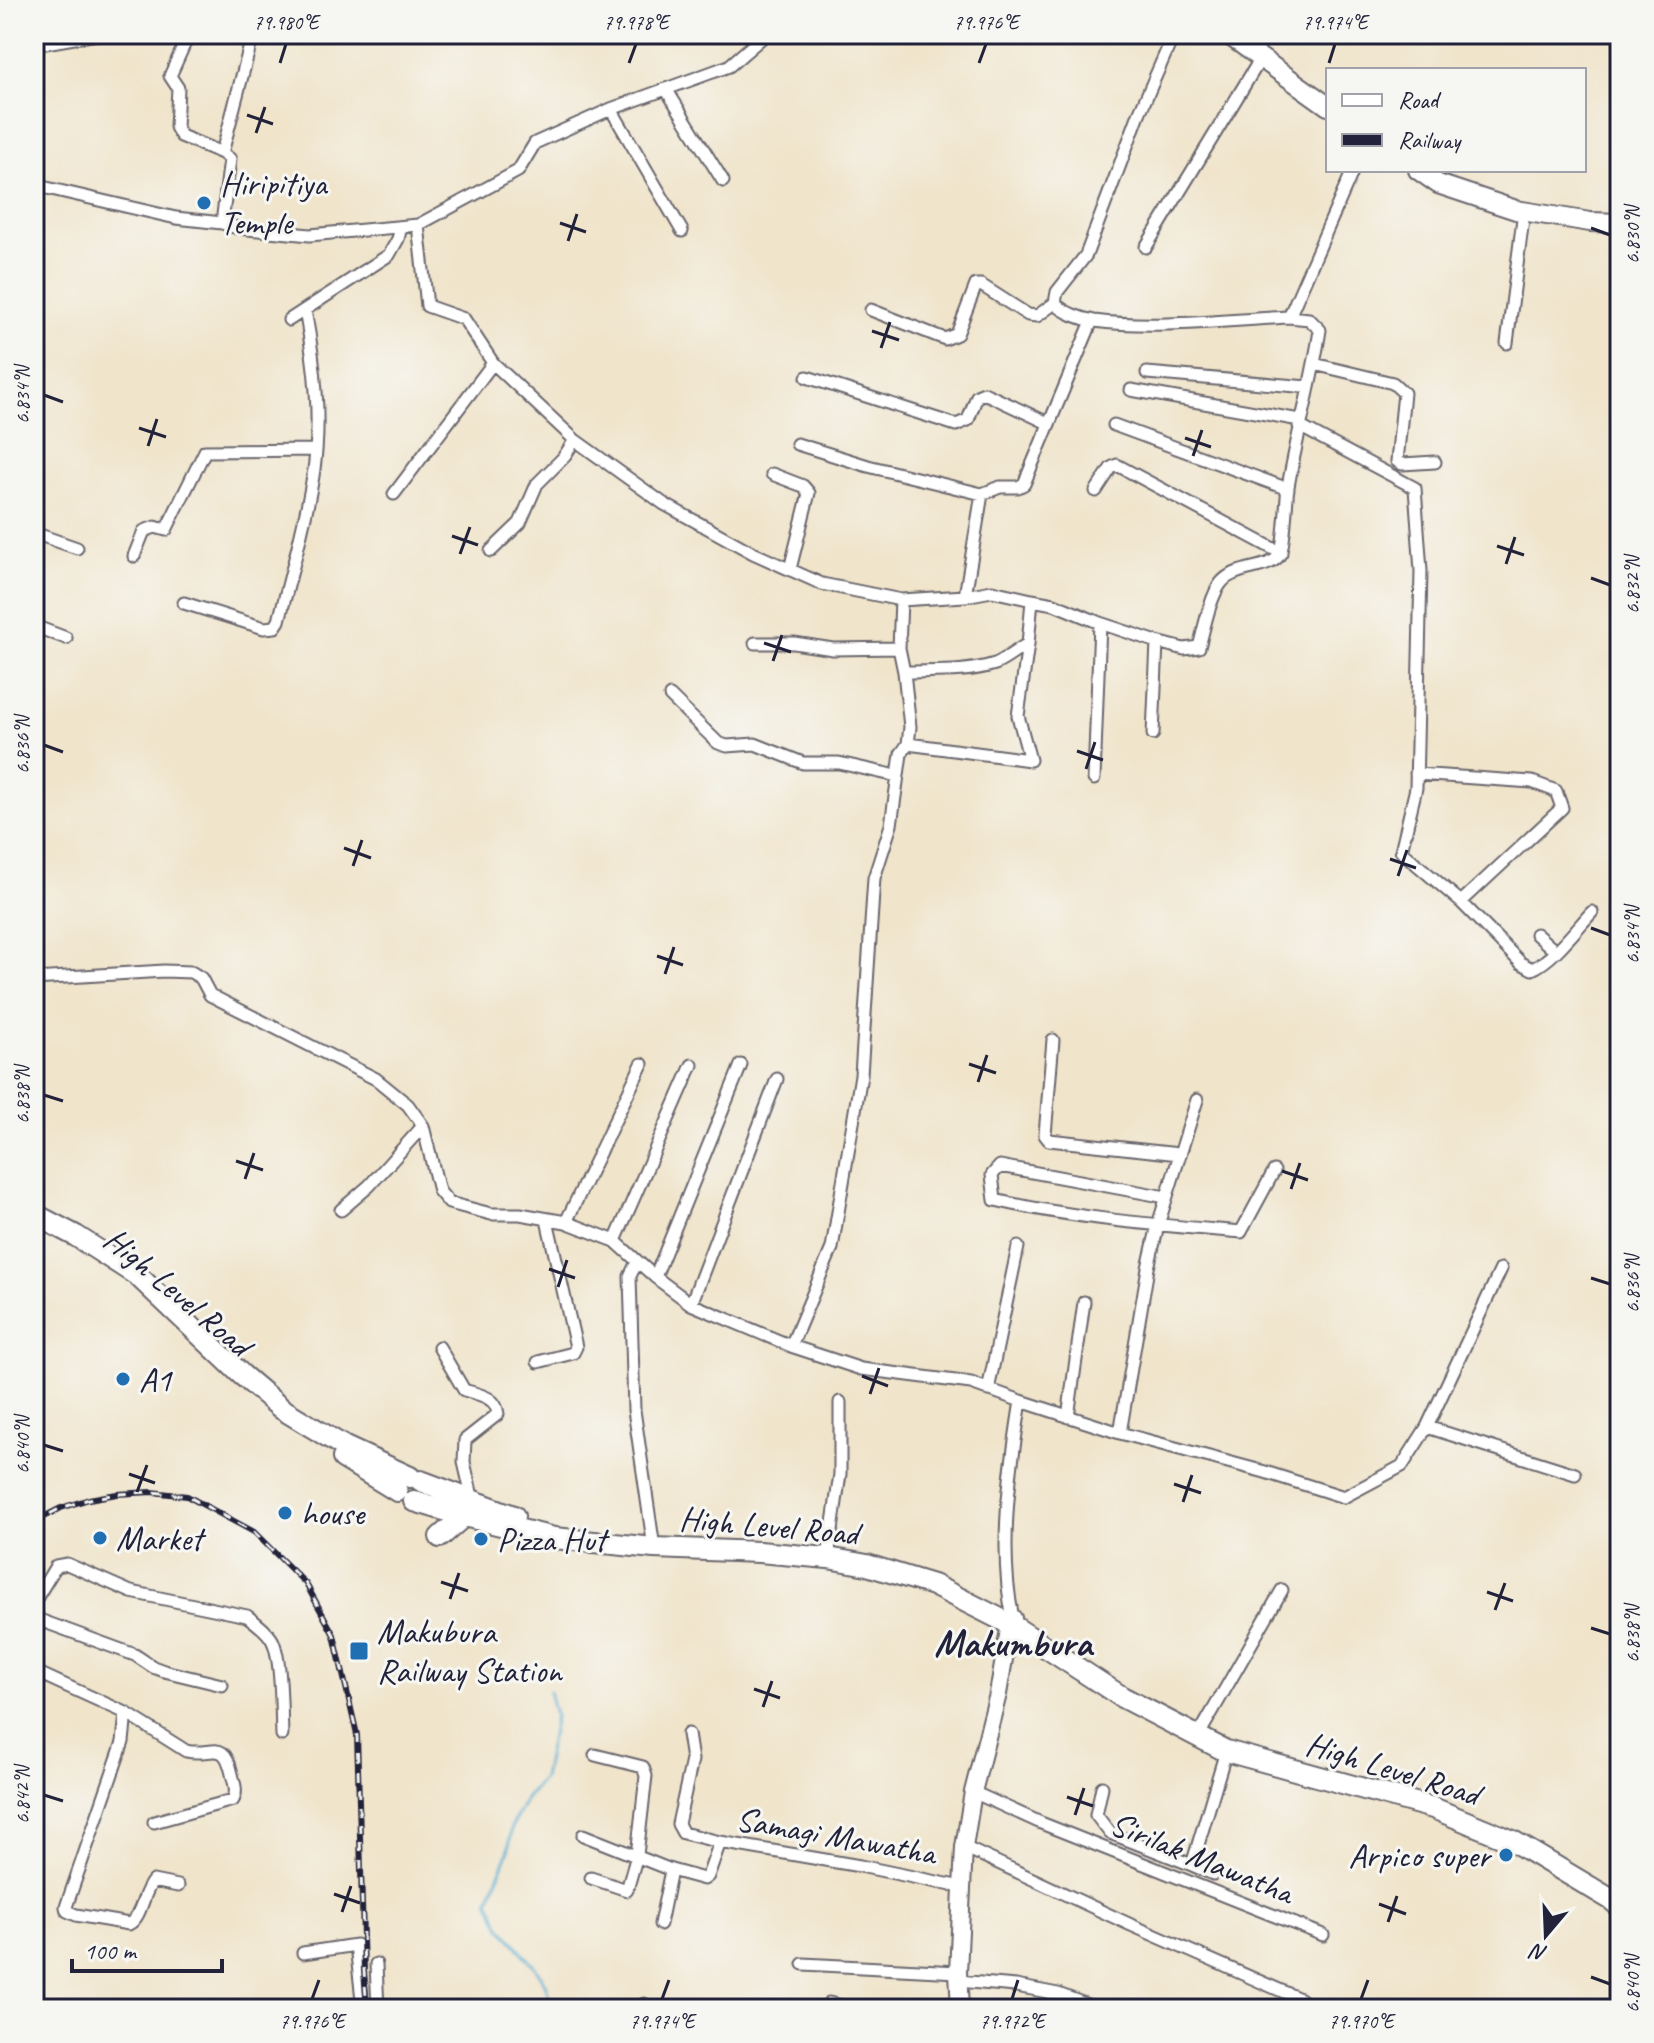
<svg xmlns="http://www.w3.org/2000/svg" width="1654" height="2043" viewBox="0 0 1654 2043" font-family="Caveat,sans-serif">
<style>
.lines{fill:none;stroke-linecap:round;stroke-linejoin:round}
.stream{stroke:#50aace;stroke-width:3}
.street-casing{stroke:#6a666d;stroke-width:15}
.secondary-casing{stroke:#6a666d;stroke-width:20}
.primary-casing{stroke:#6a666d;stroke-width:22}
.highway-casing{stroke:#6a666d;stroke-width:24}
.street{stroke:#fff;stroke-width:11}
.secondary{stroke:#fff;stroke-width:16}
.primary{stroke:#fff;stroke-width:18}
.highway{stroke:#fff;stroke-width:20}
.rail-casing{stroke:#22223b;stroke-width:6}
.rail{stroke:#f6f6f2;stroke-width:3;stroke-dasharray:9;stroke-linecap:butt}
.ticks{fill:none;stroke:#22223b;stroke-width:3}
.poi-dot{fill:#1f6fb2;stroke:#f6f6f2;stroke-width:3}
.labels{text-anchor:middle;stroke-width:6;stroke-linejoin:round;paint-order:stroke}
.poi-label{font-size:34px;fill:#22223b;stroke:#f6f6f2;text-anchor:start}
.street-label{font-size:34px;fill:#22223b;stroke:#f6f6f2}
.quarter-label{font-size:38px;font-weight:bold;fill:#22223b;stroke:#f6f6f2}
.neatline{fill:none;stroke:#22223b;stroke-width:3}
.ticks-label{font-size:20px;text-anchor:middle;fill:#22223b}
</style>
<rect width="100%" height="100%" fill="#f6f6f2"/>
<filter id="ink" filterUnits="userSpaceOnUse"><feTurbulence type="fractalNoise" baseFrequency=".0125" numOctaves="2"/><feDisplacementMap in="SourceGraphic" scale="16" xChannelSelector="R" yChannelSelector="G"/><feConvolveMatrix kernelMatrix="1 2 1 2 8 2 1 2 1" color-interpolation-filters="sRGB"/></filter>
<filter id="wash" filterUnits="userSpaceOnUse"><feTurbulence type="fractalNoise" baseFrequency=".006" numOctaves="4" result="noise"/><feDisplacementMap in="SourceGraphic" scale="32" xChannelSelector="R" yChannelSelector="G"/><feGaussianBlur stdDeviation="1.8" result="paint"/><feColorMatrix in="noise" values="0 0 0 0 0 0 0 0 0 0 0 0 0 0 0 0 0 1.4 0 .05"/><feComposite in="paint" operator="in"/></filter>
<g filter="url(#wash)">
<rect width="100%" height="100%" fill="#f0e4ca"/>
<g class="lines">
<path class="stream" d="M547,2009C557,1980 518,1951 503,1929C497,1920 493,1910 489,1900L508,1853L512,1826L525,1800L543,1778L555,1715L549,1691"/>
</g>
</g>
<g filter="url(#ink)">
<g class="lines">
<defs>
<path id="street" d="M189,34L170,76L178,88L176,127L181,136L222,153L230,159L222,223
M34,45L97,34
M666,89L723,181
M611,109L682,231
M222,153L253,34
M34,185L176,218L222,223L237,228L310,235L418,225L518,171L535,143L611,109L729,66L766,34
M418,225L427,306L464,319L493,363L575,440L664,504L753,553L822,584L901,600L965,596L992,591L1032,600L1028,644L1018,716L1030,760L908,744
M1146,247L1261,58
M871,310L945,339L957,334L976,285H981L1028,315L1037,316L1055,303
M1289,317L1353,170
M289,320L389,255L398,239L401,227
M1507,343L1524,211
M1314,364L1393,383L1404,393L1397,461L1402,464L1435,462
M1147,373L1308,387
M807,377L956,425L968,420L977,396L984,393L1048,423
M1131,390L1300,420
M1114,425L1288,489
M1299,426L1415,488L1421,571L1416,788L1401,851L1461,902L1521,963L1532,969C1553,960 1576,929 1592,912
M797,444L868,466L982,494L965,596
M772,474L803,486L809,493L790,569
M1096,491L1111,468L1117,465L1281,553
M394,494L493,363
M982,494L1000,487H1018L1024,484L1092,321
M34,533L77,548
M491,551L520,523L537,484L563,458L575,440
M134,556L144,531L155,527L166,530L205,451L315,450
M1032,600L1054,604L1100,623L1157,642L1184,649L1199,647C1204,629 1210,597 1221,583C1235,565 1271,571 1280,554C1285,544 1286,501 1288,487C1297,434 1312,383 1320,330L1309,319L1289,317C1227,320 1157,329 1094,321C1082,319 1064,313 1055,303L1057,292L1086,255L1139,114L1174,34
M184,603L264,628L275,627L279,621C291,573 305,525 313,476C322,421 315,364 305,310
M34,626L66,638
M755,643H794L833,649L899,648
M904,672C934,671 967,673 995,664C1004,661 1018,649 1028,644
M670,696L718,743L727,746L755,744L803,763H839L897,776
M1153,734L1157,642
M1416,774L1532,782L1556,791L1562,808L1461,902
M1094,779L1100,623
M1536,934L1555,951
M34,979L164,971L191,972L201,978L210,995L376,1079L408,1105L423,1126L439,1191L449,1203L491,1214H520L566,1222L615,1241L655,1277L691,1304L791,1346L861,1369L971,1383L1021,1401C1010,1470 998,1550 1013,1618
M1053,1040L1045,1135L1049,1140L1179,1154
M1166,1197L1000,1166L992,1175L995,1200C1075,1219 1159,1225 1241,1232L1274,1171
M341,1210L369,1186L423,1126
M566,1222L642,1064
M615,1241L692,1065
M637,1262L630,1276L634,1410L654,1548
M655,1277L741,1065
M691,1304L777,1079
M791,1346L832,1248L861,1075L874,878L891,825L901,754L908,744L910,727L904,672L899,648L901,600
M439,1347L464,1390C479,1395 496,1396 498,1414L465,1440L464,1462L473,1501
M538,1362L573,1353L576,1347L547,1220
M988,1390L1018,1247
M1021,1401L1120,1433L1148,1268L1158,1225L1197,1100
M1068,1417L1084,1302
M1427,1427L1575,1474
M1120,1433L1265,1472L1344,1497L1402,1466L1427,1427L1501,1269
M829,1551L840,1474V1402
M34,1602L56,1566L67,1564L131,1592L247,1616C255,1622 265,1629 271,1638C282,1654 281,1713 282,1735
M34,1618L135,1655L153,1667L164,1671L222,1685
M34,1671L126,1713L123,1742L66,1907L67,1911L76,1915L129,1924C142,1917 142,1894 153,1881L178,1886
M126,1713L186,1751C212,1757 224,1737 232,1774C234,1783 238,1791 233,1800L154,1822
M1200,1733L1282,1590
M688,1734L692,1760L678,1824L683,1833L720,1842L860,1866L961,1887
M1102,1787L1096,1815L1110,1833L1192,1865L1226,1751
M973,1792L1041,1823L1323,1935
M583,1835L671,1870L704,1879L708,1876L720,1842
M964,1847L1131,1925L1300,1999
M1192,1865L1213,1874
M591,1878L627,1890L637,1855L646,1776L643,1767L595,1755
M660,1924L671,1870
M303,1953L356,1945L363,2009
M376,1964L378,2009
M803,1964L958,1972
M958,1981L1016,1986L1058,1994L1098,2009
M34,2001L58,2009
M829,2003L854,2009
M644,2004L645,2009"/>
<path id="secondary" d="M960,2009L958,1972L964,1847L973,1792L998,1694L1010,1624L1013,1618"/>
<path id="primary" d="M1227,34L1328,106
M1418,170L1438,184L1516,210L1590,222L1620,223"/>
<path id="highway" d="M34,1214L76,1236L138,1276L242,1375L282,1409L345,1447L410,1477
M343,1458L397,1491
M421,1481L514,1516
M414,1501L464,1516L554,1538L654,1548L759,1552L828,1558L867,1565L933,1585L1010,1624L1122,1697L1226,1751L1433,1808L1513,1841L1612,1900L1620,1907
M440,1537L464,1516"/>
</defs>
<use href="#street" class="street-casing"/>
<use href="#secondary" class="secondary-casing"/>
<use href="#primary" class="primary-casing"/>
<use href="#highway" class="highway-casing"/>
<use href="#street" class="street"/>
<use href="#secondary" class="secondary"/>
<use href="#primary" class="primary"/>
<use href="#highway" class="highway"/>
<defs>
<path id="rail" d="M34,1522L61,1508L89,1499L117,1494L152,1492L187,1496L254,1532L306,1584L334,1635L357,1735L364,1971L367,2009"/>
</defs>
<use href="#rail" class="rail-casing"/>
<use href="#rail" class="rail"/>
</g>
</g>
<path class="ticks" d="M280,63L286,44M629,63L636,44M979,63L986,44M1329,63L1335,44M247,115L273,124M256,133L265,107M560,223L586,232M1591,228L1610,235M568,241L577,214M872,331L899,340M881,348L890,322M44,395L63,402M139,428L166,437M1185,438L1211,447M148,446L157,419M1193,456L1202,430M452,536L478,545M1497,546L1524,555M460,554L470,527M1506,564L1515,537M1591,578L1610,585M764,643L791,652M773,661L782,635M44,745L63,752M1077,751L1103,760M1086,769L1095,742M344,848L371,858M1390,859L1416,868M353,866L362,840M1398,876L1407,850M1591,928L1610,935M657,956L683,965M665,974L674,947M969,1064L996,1073M978,1082L987,1055M44,1095L63,1101M236,1161L263,1170M1282,1171L1308,1180M245,1179L254,1153M1291,1189L1300,1163M549,1269L575,1278M1591,1278L1610,1284M558,1287L567,1260M862,1376L888,1386M870,1394L879,1368M44,1445L63,1451M129,1474L155,1483M1174,1484L1201,1493M137,1492L147,1465M1183,1502L1192,1475M441,1582L468,1591M1487,1592L1513,1601M450,1599L459,1573M1495,1610L1505,1583M1591,1628L1610,1634M754,1689L780,1698M763,1707L772,1681M44,1795L63,1801M1067,1797L1093,1806M1075,1815L1084,1788M334,1894L360,1903M1379,1904L1406,1914M342,1912L351,1886M1388,1922L1397,1896M1591,1977L1610,1984M312,1999L319,1980M662,1999L669,1980M1012,1999L1018,1980M1361,1999L1368,1980"/>
<g class="poi-dot">
<circle cx="204" cy="203" r="8"/>
<circle cx="123" cy="1379" r="8"/>
<circle cx="285" cy="1513" r="8"/>
<circle cx="100" cy="1538" r="8"/>
<circle cx="481" cy="1539" r="8"/>
<rect x="349" y="1641" width="20" height="20" rx="4"/>
<circle cx="1506" cy="1855" r="8"/>
</g>
<g class="labels">
<g class="poi-label">
<text x="220" y="195">Hiripitiya<tspan x="220" dy="39">Temple</tspan></text>
<text x="139" y="1391">A1</text>
<text x="301" y="1525">house</text>
<text x="116" y="1550">Market</text>
<text x="497" y="1551">Pizza Hut</text>
<text x="377" y="1643">Makubura<tspan x="377" dy="39">Railway Station</tspan></text>
<text x="1490" y="1867" text-anchor="end">Arpico super</text>
</g>
<g class="street-label">
<text transform="translate(178 1291) rotate(40)" y="12">High Level Road</text>
<text transform="translate(769 1525) rotate(5)" y="12">High Level Road</text>
<text transform="translate(1393 1768) rotate(17)" y="12">High Level Road</text>
<text transform="translate(836 1835) rotate(10)" y="12">Samagi Mawatha</text>
<text transform="translate(1202 1857) rotate(22)" y="12">Sirilak Mawatha</text>
</g>
<g class="quarter-label">
<text x="1013" y="1656">Makumbura</text>
</g>
</g>
<rect width="1654" height="2043" fill="none" stroke="#f6f6f2" stroke-width="88"/>
<rect x="1326" y="68" width="260" height="104" fill="#f6f6f2" stroke="#a1a1a9" stroke-width="2"/>
<rect x="1342" y="94" width="40" height="12" fill="#ffffff" stroke="#a1a1a9" stroke-width="2"/>
<text x="1398" y="108" font-size="24" fill="#22223b">Road</text>
<rect x="1342" y="134" width="40" height="12" fill="#22223b" stroke="#a1a1a9" stroke-width="2"/>
<text x="1398" y="148" font-size="24" fill="#22223b">Railway</text>
<g transform="translate(1546 1935) rotate(199)" stroke="#f6f6f2" stroke-width="6" paint-order="stroke">
<path d="M0-6L14 30L0 20L-14 30Z" fill="#22223b"/>
<text y="-12" font-size="22" font-weight="bold" text-anchor="middle" fill="#22223b">N</text>
</g>
<path d="M72 1959v12h150v-12" fill="none" stroke="#22223b" stroke-width="4"/>
<text x="84" y="1959" font-size="24" fill="#22223b" stroke="#f6f6f2" stroke-width="6" paint-order="stroke">100 m</text>
<rect x="44" y="44" width="1566" height="1955" class="neatline"/>
<g class="ticks-label">
<text x="286" y="29">79.980°E</text>
<text x="636" y="29">79.978°E</text>
<text x="986" y="29">79.976°E</text>
<text x="1335" y="29">79.974°E</text>
<text transform="translate(1632 235) rotate(-90)" y="7">6.830°N</text>
<text transform="translate(22 395) rotate(-90)" y="7">6.834°N</text>
<text transform="translate(1632 585) rotate(-90)" y="7">6.832°N</text>
<text transform="translate(22 745) rotate(-90)" y="7">6.836°N</text>
<text transform="translate(1632 935) rotate(-90)" y="7">6.834°N</text>
<text transform="translate(22 1095) rotate(-90)" y="7">6.838°N</text>
<text transform="translate(1632 1284) rotate(-90)" y="7">6.836°N</text>
<text transform="translate(22 1445) rotate(-90)" y="7">6.840°N</text>
<text transform="translate(1632 1634) rotate(-90)" y="7">6.838°N</text>
<text transform="translate(22 1795) rotate(-90)" y="7">6.842°N</text>
<text transform="translate(1632 1984) rotate(-90)" y="7">6.840°N</text>
<text x="312" y="2028">79.976°E</text>
<text x="662" y="2028">79.974°E</text>
<text x="1012" y="2028">79.972°E</text>
<text x="1361" y="2028">79.970°E</text>
</g>
</svg>
